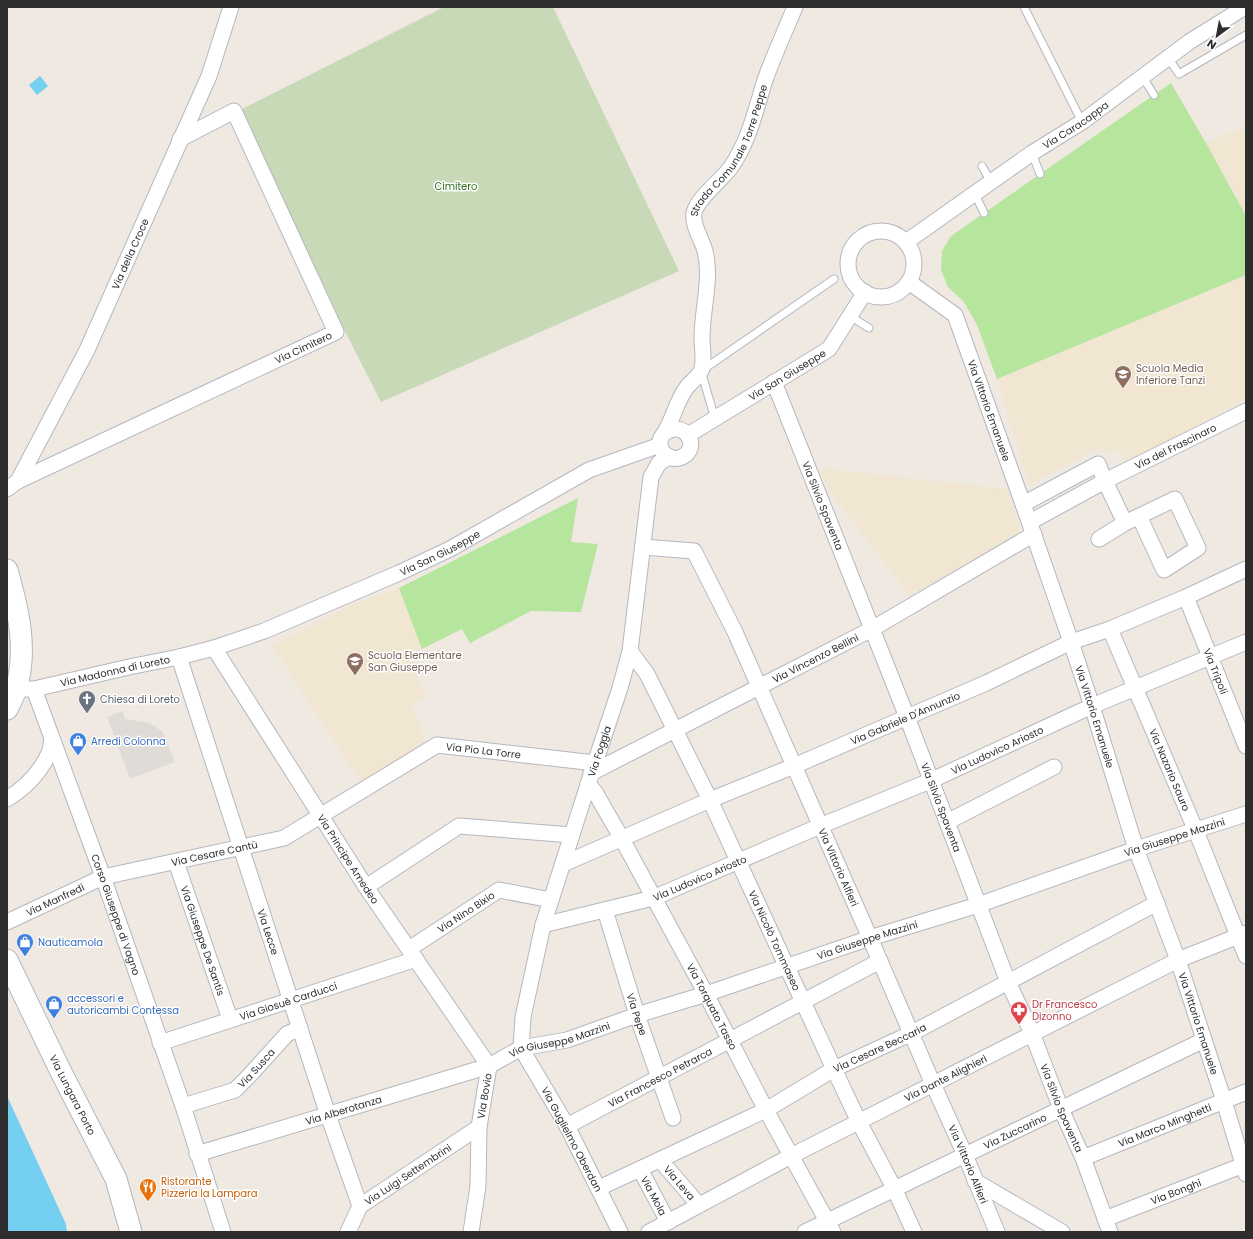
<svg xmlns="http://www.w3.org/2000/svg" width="1253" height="1239" viewBox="0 0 1253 1239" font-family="Poppins,sans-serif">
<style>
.education{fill:#f0e6d1}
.green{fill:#b6e59e}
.cemetery{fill:#c8d9b8}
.plaza{fill:#dfdcd8}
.water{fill:#75cff0}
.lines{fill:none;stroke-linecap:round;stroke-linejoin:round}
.lane-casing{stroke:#b4b7c1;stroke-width:9}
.street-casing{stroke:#b4b7c1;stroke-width:17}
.secondary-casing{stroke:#b4b7c1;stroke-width:23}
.lane{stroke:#fff;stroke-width:7}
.street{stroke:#fff;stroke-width:15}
.secondary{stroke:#fff;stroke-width:21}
.labels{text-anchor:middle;stroke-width:3;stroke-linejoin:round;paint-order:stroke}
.street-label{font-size:10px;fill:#2e2e2e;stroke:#fff}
.park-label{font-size:10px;fill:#2c6e1b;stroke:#fff}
.education-label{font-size:10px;fill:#785e54;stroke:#fff;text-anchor:start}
.worship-label{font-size:10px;fill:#5b616d;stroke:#fff;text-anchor:start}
.shop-label{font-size:10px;fill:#366cbe;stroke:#fff;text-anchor:start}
.health-label{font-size:10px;fill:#be3a42;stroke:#fff;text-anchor:start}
.food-label{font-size:10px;fill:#c56008;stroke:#fff;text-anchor:start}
</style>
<rect width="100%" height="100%" fill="#efe9e1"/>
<path class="education" d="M1246,126V216L1206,143Z
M1246,275V399L1127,463L1119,448L1111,453L1096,449L1029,485L997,379Z
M818,468L1008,489L1021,532L910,596L831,493Z
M399,588L422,649L410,655L426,698L411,705L426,742L364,787L272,645L358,602Z"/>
<path class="green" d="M1171,83L1206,143L1246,216V275L997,379L977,325L964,302L948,287L941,270L942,251L951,236Z
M578,498L571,542L598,544L581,612L531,611L470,643L462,629L422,649L399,588Z"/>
<path class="cemetery" d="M444,7H553L679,271L381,402L234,113Z"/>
<path class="plaza" d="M123,711L125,719L150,723L163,732L175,762L130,779L107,717Z"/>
<path class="water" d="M40,76L48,86L37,95L29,85Z
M7,1096L66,1224L67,1232H7Z"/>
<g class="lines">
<defs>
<path id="lane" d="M1024,7L1082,122
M1168,58L1179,74L1246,35
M1142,76L1154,95
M1032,153L1040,174
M982,166L991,182
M975,194L984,213
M850,316L869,328
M715,419L701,371L834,279"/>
<g id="street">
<circle cx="881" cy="264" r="33"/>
<path id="s1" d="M906,242L1032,153L1082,122L1189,42L1245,7"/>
<path id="s2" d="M909,282L955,315L1023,504L1071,642L1092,706L1136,849L1178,960L1224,1101L1246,1174"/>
<path id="s3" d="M774,382L907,717L1008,982L1032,1033L1061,1109L1083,1158L1110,1232"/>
<path id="s4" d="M666,432C686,420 701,448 682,457C677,459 672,459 668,456C662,453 659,447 660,441C661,436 664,434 666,430C674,416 677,400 687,387C691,382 698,377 701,371C705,361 702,348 702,338C702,309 712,279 705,251C702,239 692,226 694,213C697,198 722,180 731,167C749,141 756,109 765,80C774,55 785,31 795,7"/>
<path id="s5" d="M688,435L829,349L865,292"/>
<path id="s6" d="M18,481L336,332L234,111L180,139"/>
<path id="s7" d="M7,489L18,481L87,350L209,76L231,7"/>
<path d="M1023,504L1098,464L1105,481L1030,522"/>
<path id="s8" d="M1125,523L1105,481L1246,411"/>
<path d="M1099,539L1125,523L1175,499L1198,548L1164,570L1139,516"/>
<path id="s9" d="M643,547L694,551L735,632L870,938L933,1084L965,1155L997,1232"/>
<path id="s10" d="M1186,597L1246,746"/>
<path id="s11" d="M1110,629L1196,831L1246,956"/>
<path id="s12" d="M214,648L366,887L489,1066"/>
<path id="s13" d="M630,651L647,674L710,800L834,1069L859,1122L894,1188L914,1232"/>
<path id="s14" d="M179,657L328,1115L360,1206"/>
<path id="s15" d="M16,689H34L129,667L179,657L214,648L264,631L399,573L450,549L589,470L660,445"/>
<path id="s16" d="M34,689L103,877L183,1106L223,1232"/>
<path id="s17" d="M591,773L872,629L1034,534"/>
<path id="s18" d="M588,784L595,792L622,839L706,994L766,1110L833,1232"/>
<path d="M7,799C25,788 40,773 49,753C51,749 51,743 52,738"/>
<path d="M947,822L1054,767"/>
<path id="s19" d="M176,862L230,1019"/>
<path id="s20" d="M563,864L710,800L794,766L986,683L1071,642L1110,629L1186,597L1246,569"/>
<path d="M366,887L459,826L572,835"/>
<path id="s21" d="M605,910L637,1015L673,1118"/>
<path id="s22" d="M7,922L103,877L284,838L437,745L595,763"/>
<path id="s23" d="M543,925L653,898L820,826L930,781L1092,706L1246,642"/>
<path id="s24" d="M409,949L499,890L551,900"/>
<path id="s25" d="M160,1043L416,959"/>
<path id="s26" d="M183,1106L235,1090L249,1076L287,1034L300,1028"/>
<path id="s27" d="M567,1126L880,961"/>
<path id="s28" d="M197,1154L489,1066L521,1048L567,1040L637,1015L706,994L870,938L978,905L1136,849L1246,814"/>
<path id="s29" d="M1083,1158L1246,1092"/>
<path id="s30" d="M660,1160L699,1205"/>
<path id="s31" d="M640,1169L668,1222"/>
<path d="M975,1181L1062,1232"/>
<path id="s32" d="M599,1188L766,1110L834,1069L912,1033L1157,903"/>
<path id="s33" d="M1105,1219L1246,1164"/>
<path id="s34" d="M348,1232L360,1206L479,1127"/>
<path id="s35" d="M471,1232L478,1186L479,1127L489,1066"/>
<path id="s36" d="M620,1232L567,1126L521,1048L523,1017L543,925L595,763L620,688L630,651L651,477L659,463L669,457"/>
<path id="s37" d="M649,1232L791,1156L1178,960L1246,933"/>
<path id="s38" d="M805,1232L1204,1040"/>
</g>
<g id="secondary">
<path d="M7,570C18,609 28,649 16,689C14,696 10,703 7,709"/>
<path id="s39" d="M7,960L61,1072L116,1179L131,1232"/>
</g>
</defs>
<use href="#lane" class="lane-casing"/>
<use href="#street" class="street-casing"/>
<use href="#secondary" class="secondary-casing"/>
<use href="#lane" class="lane"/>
<use href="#street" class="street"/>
<use href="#secondary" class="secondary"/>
</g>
<defs>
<symbol id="school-pin" viewBox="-11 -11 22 30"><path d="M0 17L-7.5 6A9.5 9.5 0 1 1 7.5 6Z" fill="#8d6e63" stroke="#fff"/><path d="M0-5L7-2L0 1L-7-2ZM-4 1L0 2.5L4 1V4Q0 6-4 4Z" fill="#fff"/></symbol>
<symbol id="church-pin" viewBox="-11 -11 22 30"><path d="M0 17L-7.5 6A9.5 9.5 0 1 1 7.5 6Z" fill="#6b7280" stroke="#fff"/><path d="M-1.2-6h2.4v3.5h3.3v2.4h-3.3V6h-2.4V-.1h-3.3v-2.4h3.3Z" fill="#fff"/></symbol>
<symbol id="shop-pin" viewBox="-11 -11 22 30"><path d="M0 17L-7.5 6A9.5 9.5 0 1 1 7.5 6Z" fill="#3f7fe0" stroke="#fff"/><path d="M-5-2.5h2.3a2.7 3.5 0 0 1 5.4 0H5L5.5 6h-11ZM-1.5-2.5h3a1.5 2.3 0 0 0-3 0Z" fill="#fff"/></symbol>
<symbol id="pharmacy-pin" viewBox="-11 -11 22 30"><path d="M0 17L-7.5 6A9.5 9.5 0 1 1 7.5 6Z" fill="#e0444e" stroke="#fff"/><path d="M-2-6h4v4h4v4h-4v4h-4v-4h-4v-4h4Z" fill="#fff"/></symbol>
<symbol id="restaurant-pin" viewBox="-11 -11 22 30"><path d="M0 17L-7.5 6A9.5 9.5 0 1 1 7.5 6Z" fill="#e8710a" stroke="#fff"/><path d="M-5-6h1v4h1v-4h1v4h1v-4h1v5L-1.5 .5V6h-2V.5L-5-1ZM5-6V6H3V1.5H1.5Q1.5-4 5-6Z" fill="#fff"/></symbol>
</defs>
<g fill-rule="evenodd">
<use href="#school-pin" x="1113" y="364" width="20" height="27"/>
<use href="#school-pin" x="345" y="651" width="20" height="27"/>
<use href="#church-pin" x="77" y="689" width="20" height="27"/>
<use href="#shop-pin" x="68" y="731" width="20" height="27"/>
<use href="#shop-pin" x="15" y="932" width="20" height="27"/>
<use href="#shop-pin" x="44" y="994" width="20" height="27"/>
<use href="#pharmacy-pin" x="1009" y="1000" width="20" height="27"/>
<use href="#restaurant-pin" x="138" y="1177" width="20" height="27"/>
</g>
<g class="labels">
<g class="street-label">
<text dy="4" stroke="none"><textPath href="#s1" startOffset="206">Via Caracappa</textPath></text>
<text dy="4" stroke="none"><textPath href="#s4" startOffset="398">Strada Comunale Torre Peppe</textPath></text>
<text dy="4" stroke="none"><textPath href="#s7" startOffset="267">Via della Croce</textPath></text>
<text dy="4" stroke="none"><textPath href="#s6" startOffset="315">Via Cimitero</textPath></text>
<text dy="4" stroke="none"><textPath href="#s5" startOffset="116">Via San Giuseppe</textPath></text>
<text dy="4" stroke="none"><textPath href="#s2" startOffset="158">Via Vittorio Emanuele</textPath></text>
<text dy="4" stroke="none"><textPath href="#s8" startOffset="125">Via del Frascinaro</textPath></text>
<text dy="4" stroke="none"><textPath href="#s3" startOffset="133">Via Silvio Spaventa</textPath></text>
<text dy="4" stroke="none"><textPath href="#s15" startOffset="448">Via San Giuseppe</textPath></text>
<text dy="4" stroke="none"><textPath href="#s17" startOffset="252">Via Vincenzo Bellini</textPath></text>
<text dy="4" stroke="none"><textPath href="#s15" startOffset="101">Via Madonna di Loreto</textPath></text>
<text dy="4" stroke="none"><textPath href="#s10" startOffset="80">Via Tripoli</textPath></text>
<text dy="4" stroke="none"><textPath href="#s2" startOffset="482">Via Vittorio Emanuele</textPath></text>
<text dy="4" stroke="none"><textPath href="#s20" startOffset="372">Via Gabriele D'Annunzio</textPath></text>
<text dy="4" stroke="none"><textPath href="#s22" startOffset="517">Via Pio La Torre</textPath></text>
<text dy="4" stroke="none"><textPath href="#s23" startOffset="488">Via Ludovico Ariosto</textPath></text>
<text dy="4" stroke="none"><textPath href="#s36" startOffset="517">Via Foggia</textPath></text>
<text dy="4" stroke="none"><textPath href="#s11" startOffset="153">Via Nazario Sauro</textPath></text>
<text dy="4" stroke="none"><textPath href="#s3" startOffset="457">Via Silvio Spaventa</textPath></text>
<text dy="4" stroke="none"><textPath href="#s28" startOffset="1029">Via Giuseppe Mazzini</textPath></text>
<text dy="4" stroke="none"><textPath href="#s22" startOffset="220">Via Cesare Cantù</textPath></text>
<text dy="4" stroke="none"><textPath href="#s12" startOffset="250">Via Principe Amedeo</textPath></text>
<text dy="4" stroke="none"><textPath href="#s9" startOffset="399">Via Vittorio Alfieri</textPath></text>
<text dy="4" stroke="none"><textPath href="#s23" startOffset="164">Via Ludovico Ariosto</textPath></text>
<text dy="4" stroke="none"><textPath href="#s22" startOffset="53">Via Manfredi</textPath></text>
<text dy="4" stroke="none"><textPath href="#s24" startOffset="68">Via Nino Bixio</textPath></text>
<text dy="4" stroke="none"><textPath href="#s16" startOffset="240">Corso Giuseppe di Vagno</textPath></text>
<text dy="4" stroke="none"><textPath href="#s14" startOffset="289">Via Lecce</textPath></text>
<text dy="4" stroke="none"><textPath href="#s13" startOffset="324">Via Nicolò Tommaseo</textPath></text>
<text dy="4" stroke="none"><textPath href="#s28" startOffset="705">Via Giuseppe Mazzini</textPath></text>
<text dy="4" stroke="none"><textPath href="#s19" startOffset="83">Via Giuseppe De Santis</textPath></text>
<text dy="4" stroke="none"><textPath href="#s25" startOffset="135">Via Giosuè Carducci</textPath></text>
<text dy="4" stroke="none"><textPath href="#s18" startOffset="255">Via Torquato Tasso</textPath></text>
<text dy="4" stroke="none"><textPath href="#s21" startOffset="109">Via Pepe</textPath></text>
<text dy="4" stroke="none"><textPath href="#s2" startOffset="806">Via Vittorio Emanuele</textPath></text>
<text dy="4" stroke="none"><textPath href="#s28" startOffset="381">Via Giuseppe Mazzini</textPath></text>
<text dy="4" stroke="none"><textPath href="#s32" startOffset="314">Via Cesare Beccaria</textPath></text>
<text dy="4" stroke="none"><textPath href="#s26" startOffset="85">Via Susca</textPath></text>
<text dy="4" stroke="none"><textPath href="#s27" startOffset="105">Via Francesco Petrarca</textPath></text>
<text dy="4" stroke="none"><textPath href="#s37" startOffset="334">Via Dante Alighieri</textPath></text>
<text dy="4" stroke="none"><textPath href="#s39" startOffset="150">Via Lungara Porto</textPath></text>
<text dy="4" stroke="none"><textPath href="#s35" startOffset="137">Via Bovio</textPath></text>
<text dy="4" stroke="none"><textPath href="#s3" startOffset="781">Via Silvio Spaventa</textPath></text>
<text dy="4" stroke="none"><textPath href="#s28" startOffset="153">Via Alberotanza</textPath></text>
<text dy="4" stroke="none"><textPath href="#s29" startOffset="88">Via Marco Minghetti</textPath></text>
<text dy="4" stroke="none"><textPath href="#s38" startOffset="233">Via Zuccarino</textPath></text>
<text transform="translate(572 1139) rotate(62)" y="4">Via Guglielmo Oberdan</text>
<text dy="4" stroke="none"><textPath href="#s9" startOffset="723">Via Vittorio Alfieri</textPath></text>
<text dy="4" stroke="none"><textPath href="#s34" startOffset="86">Via Luigi Settembrini</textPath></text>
<text dy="4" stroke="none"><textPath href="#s30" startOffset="30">Via Leva</textPath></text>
<text dy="4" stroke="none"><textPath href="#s33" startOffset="76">Via Bonghi</textPath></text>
<text dy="4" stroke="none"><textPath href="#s31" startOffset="30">Via Mola</textPath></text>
</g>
<g class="park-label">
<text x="456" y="190">Cimitero</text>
</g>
<g class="education-label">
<text x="1136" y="372">Scuola Media<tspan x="1136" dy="12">Inferiore Tanzi</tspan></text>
<text x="368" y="659">Scuola Elementare<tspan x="368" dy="12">San Giuseppe</tspan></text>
</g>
<g class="worship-label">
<text x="100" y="703">Chiesa di Loreto</text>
</g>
<g class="shop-label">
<text x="91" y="745">Arredi Colonna</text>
<text x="38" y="946">Nauticamola</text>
<text x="67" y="1002">accessori e<tspan x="67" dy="12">autoricambi Contessa</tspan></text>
</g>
<g class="health-label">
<text x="1032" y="1008">Dr Francesco<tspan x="1032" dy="12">Dizonno</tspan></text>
</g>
<g class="food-label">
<text x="161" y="1185">Ristorante<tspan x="161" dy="12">Pizzeria la Lampara</tspan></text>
</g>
</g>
<rect width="1253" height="1239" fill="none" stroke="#2e2e2e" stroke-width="16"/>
<g transform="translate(1217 36) rotate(212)" stroke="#ffffff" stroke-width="3" paint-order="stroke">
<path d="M0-3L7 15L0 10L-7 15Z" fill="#2e2e2e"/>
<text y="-6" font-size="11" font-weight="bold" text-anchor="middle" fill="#2e2e2e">N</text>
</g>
</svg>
